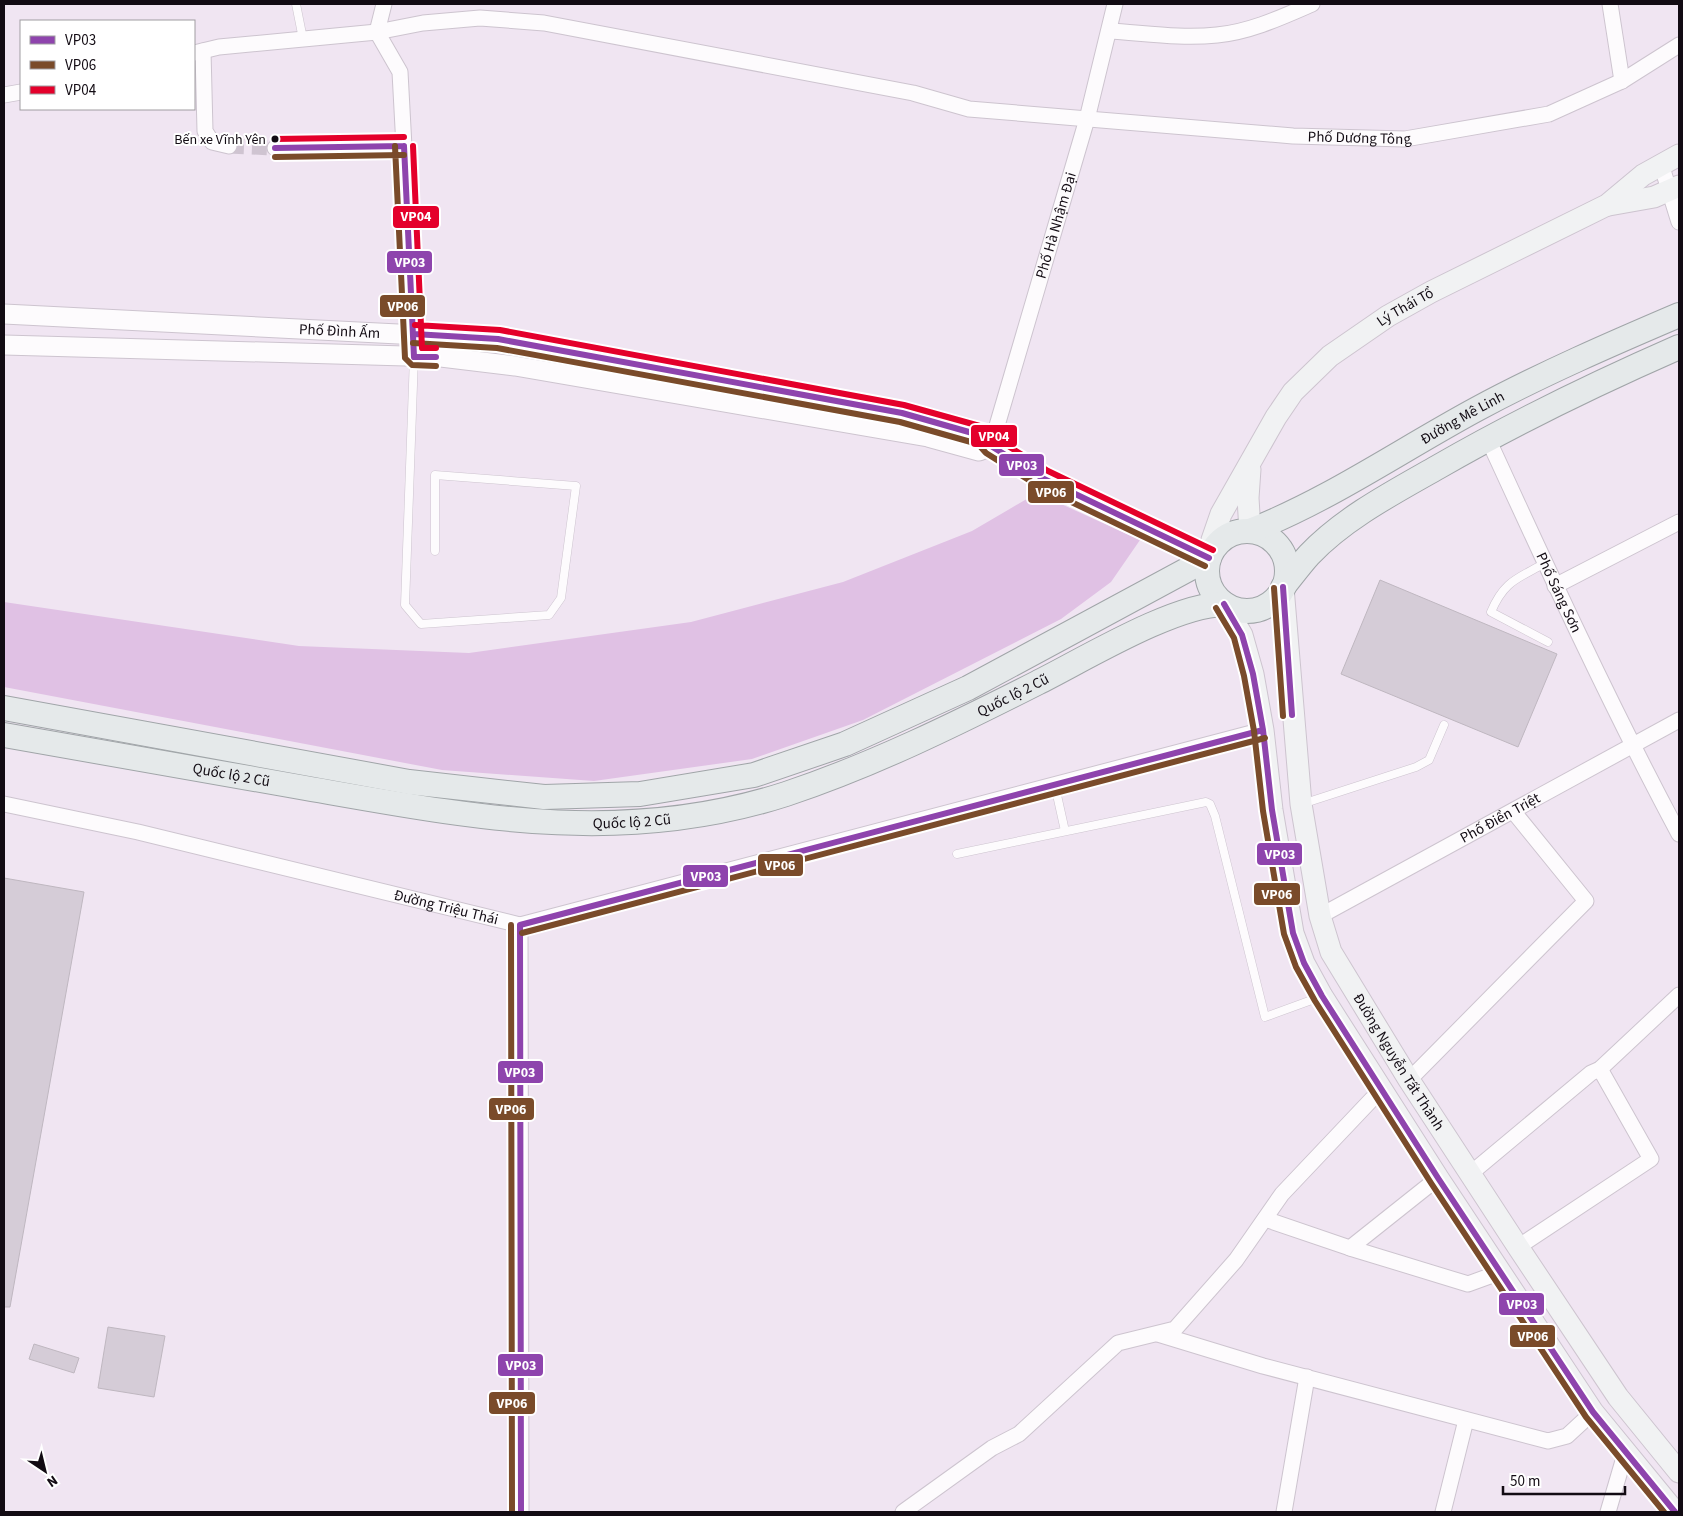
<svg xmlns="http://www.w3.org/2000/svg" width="1683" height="1516" viewBox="0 0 1683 1516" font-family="'Source Sans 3',sans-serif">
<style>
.green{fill:#e0c1e4}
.building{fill:#d5ccd7;stroke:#bfb7c0}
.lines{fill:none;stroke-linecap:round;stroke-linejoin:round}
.minor-tunnel{stroke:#cfc4d1;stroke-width:15;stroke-dasharray:15 8;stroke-linecap:butt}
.service-casing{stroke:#cdc4cf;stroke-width:9}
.minor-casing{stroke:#cdc4cf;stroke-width:17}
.tertiary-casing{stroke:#cdc4cf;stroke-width:21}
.secondary-casing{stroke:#cdc4cf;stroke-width:23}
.primary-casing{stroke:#a0a5a8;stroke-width:26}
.service{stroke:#fdfbfd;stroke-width:8}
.minor{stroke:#fdfbfd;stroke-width:15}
.tertiary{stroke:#fdfbfd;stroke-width:19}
.secondary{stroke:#f1f2f3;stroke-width:21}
.primary{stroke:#e5e9ea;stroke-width:24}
.bus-1-casing{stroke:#fff;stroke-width:10}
.bus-2-casing{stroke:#fff;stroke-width:10}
.bus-3-casing{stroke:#fff;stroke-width:10}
.bus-1{stroke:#8e44ad;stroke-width:6}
.bus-2{stroke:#7a4b2a;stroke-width:6}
.bus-3{stroke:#e4002b;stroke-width:6}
.bus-dot{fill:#120b13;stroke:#fff;stroke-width:2}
.labels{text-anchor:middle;stroke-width:4;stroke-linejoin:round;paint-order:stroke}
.bus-label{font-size:14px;fill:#120b13;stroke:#fff;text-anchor:end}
.street-label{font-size:15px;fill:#120b13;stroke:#fff}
.line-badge{stroke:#fff;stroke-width:2}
.badge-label{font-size:14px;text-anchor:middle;font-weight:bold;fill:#fff}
</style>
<rect width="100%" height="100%" fill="#f0e5f2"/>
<path class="green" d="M1037,493L1140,540L1111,582L1061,619L863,720L752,759L594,781L442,770L4,687V602L299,646L469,653L691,622L843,582L972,531Z"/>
<path class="building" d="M1380,580L1557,654L1518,747L1341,674Z
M4,878L84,892L10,1307H4Z
M108,1327L165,1336L154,1397L98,1388Z
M34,1344L79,1358L74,1373L29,1359Z"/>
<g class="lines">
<path class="minor-tunnel" d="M229,146L275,148"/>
<defs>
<path id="service" d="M296,4L303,39
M414,357L405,605L421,624L549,615L561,598L576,486L435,475V551
M1545,563C1517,579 1504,581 1491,612L1548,642
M1055,786L1065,831
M1302,804L1416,767L1429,760L1444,725
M957,854L1206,802L1210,804L1215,816L1265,1017L1320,997"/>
<g id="minor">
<path d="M384,4L377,32L400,72L414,334"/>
<path d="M1610,4L1622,81"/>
<path d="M1109,31C1144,33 1181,39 1217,35C1250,32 1282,17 1312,4"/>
<path d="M203,51L205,131L212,142L229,146"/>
<path id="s1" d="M194,53L219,47L377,32L423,23L480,18L544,23L913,93L969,109L1293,136L1405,139L1549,114L1622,81L1679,45"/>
<path d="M4,95L21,92"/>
<path d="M275,148L404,146"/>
<path d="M1661,164L1679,222"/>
<path id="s2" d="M1488,439C1549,572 1610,705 1679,834"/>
<path id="s3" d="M991,446L1087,119L1115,4"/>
<path d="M1555,586L1679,522"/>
<path id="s4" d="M4,804L138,832L520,925L1263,730"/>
<path id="s5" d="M1320,916L1679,720"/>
<path d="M520,925L521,1512"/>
<path d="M1409,1080L1586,901L1513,811"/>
<path d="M1470,1174L1591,1073L1600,1069L1679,995"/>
<path d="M1438,1178L1350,1248L1468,1284L1501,1272"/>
<path d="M1265,1219L1350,1248"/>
<path d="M1518,1247L1651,1159L1600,1069"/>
<path d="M1158,1334L1263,1366L1548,1441L1567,1436L1593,1412"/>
<path d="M903,1512L992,1448L1019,1434L1118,1343L1175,1329L1236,1260L1282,1194L1372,1099L1383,1091"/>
<path d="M1284,1512L1307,1377"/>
<path d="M1443,1512L1466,1420"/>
<path d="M1608,1512L1625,1454"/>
</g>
<g id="tertiary">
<path id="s6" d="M4,314L498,339L902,413L983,436L991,446L1044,479L1209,558"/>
<path d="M4,345L441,357L515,366L928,437L979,451L991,446"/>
</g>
<g id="secondary">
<path d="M1609,205L1654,197L1679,186"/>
<path d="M1250,469L1248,498L1250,531"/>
<path id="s7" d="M1209,558L1212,540L1221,514L1276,417L1293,392L1330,356L1388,316L1431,292L1607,205L1643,175L1679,155"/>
<path id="s8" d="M1283,587L1301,804L1320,916L1331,952L1409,1080L1518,1247L1618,1397L1679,1472"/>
<path d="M1224,604L1242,635L1253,674L1263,730L1272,810L1293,933L1304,963L1322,996L1438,1178L1593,1412L1675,1512"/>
</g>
<g id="primary">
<circle cx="1247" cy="571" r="40"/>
<path id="s9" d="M1250,531C1331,499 1401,450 1477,409C1542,374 1611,344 1679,315"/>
<path d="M1283,587C1292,576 1300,565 1309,555C1344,518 1394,492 1438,467C1516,422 1597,383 1679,347"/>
<path d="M4,708L409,782L544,797L640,794L754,775L845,744L968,688L1209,558"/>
<path id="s10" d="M4,735C102,752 201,769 300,787C467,816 619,848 786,794C873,765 956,724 1037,683C1085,659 1173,605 1224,604"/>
</g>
</defs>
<use href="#service" class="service-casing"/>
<use href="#minor" class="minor-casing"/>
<use href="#tertiary" class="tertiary-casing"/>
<use href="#secondary" class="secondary-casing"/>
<use href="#primary" class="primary-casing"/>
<use href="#service" class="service"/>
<use href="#minor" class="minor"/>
<use href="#tertiary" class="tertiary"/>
<use href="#secondary" class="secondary"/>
<use href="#primary" class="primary"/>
<defs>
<path id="bus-1" d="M404,146L414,357H436
M275,148L404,146
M414,334L498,339L902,413L983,436L991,446L1044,479L1209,558
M1283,587L1292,715
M1224,604L1242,635L1253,674L1263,730L1272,810L1293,933L1304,963L1322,996L1438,1178L1593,1412L1675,1512
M520,925L1263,730
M520,925L521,1512"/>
<path id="bus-2" d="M395,146L405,358L412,365L436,366
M275,157L404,155
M413,343L497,348L900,422L978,444L986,453L1040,487L1205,566
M1274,588L1283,716
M1216,608L1234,638L1244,676L1254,731L1263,811L1284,934L1296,967L1315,1001L1431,1183L1586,1417L1664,1512
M511,925L512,1512
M522,933L1265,738"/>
<path id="bus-3" d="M275,139L404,137
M413,146L422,348H436
M415,325L500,330L904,405L987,428L997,439L1048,471L1213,550"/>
</defs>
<use href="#bus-1" class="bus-1-casing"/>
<use href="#bus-2" class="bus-2-casing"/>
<use href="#bus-3" class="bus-3-casing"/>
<use href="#bus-1" class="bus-1"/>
<use href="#bus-2" class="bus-2"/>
<use href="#bus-3" class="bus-3"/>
</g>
<circle class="bus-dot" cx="275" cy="139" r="4.5"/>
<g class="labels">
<g class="bus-label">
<text x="266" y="144">Bến xe Vĩnh Yên</text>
</g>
<g class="street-label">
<text dy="5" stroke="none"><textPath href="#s1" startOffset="1178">Phố Dương Tông</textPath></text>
<text dy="5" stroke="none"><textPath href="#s3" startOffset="230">Phố Hà Nhậm Đại</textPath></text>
<text dy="5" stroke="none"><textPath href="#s7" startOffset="329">Lý Thái Tổ</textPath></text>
<text dy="5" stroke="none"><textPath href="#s6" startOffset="336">Phố Đình Ấm</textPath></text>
<text dy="5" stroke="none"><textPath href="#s9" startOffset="241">Đường Mê Linh</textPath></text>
<text dy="5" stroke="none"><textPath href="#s2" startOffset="169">Phố Sáng Sơn</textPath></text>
<text dy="5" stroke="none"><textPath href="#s10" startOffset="1040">Quốc lộ 2 Cũ</textPath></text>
<text dy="5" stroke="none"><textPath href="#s10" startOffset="231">Quốc lộ 2 Cũ</textPath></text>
<text dy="5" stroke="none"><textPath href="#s5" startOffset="205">Phố Điển Triệt</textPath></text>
<text dy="5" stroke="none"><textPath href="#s10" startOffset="635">Quốc lộ 2 Cũ</textPath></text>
<text dy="5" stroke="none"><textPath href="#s4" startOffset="454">Đường Triệu Thái</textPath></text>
<text dy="5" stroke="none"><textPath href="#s8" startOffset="498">Đường Nguyễn Tất Thành</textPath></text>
</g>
</g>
<g class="line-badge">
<rect x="392" y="205" width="48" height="24" rx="5" fill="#e4002b"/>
<rect x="386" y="250" width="47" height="24" rx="5" fill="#8e44ad"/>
<rect x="379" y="294" width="47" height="24" rx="5" fill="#7a4b2a"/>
<rect x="970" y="424" width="48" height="24" rx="5" fill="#e4002b"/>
<rect x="998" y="453" width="47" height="24" rx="5" fill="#8e44ad"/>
<rect x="1027" y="480" width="48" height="24" rx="5" fill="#7a4b2a"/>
<rect x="1256" y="842" width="47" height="24" rx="5" fill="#8e44ad"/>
<rect x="757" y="853" width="47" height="24" rx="5" fill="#7a4b2a"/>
<rect x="682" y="864" width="47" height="24" rx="5" fill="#8e44ad"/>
<rect x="1253" y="882" width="48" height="24" rx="5" fill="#7a4b2a"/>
<rect x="497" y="1060" width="47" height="24" rx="5" fill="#8e44ad"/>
<rect x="488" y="1097" width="47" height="24" rx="5" fill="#7a4b2a"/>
<rect x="1498" y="1292" width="47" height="24" rx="5" fill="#8e44ad"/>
<rect x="1509" y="1324" width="47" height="24" rx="5" fill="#7a4b2a"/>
<rect x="497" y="1353" width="47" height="24" rx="5" fill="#8e44ad"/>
<rect x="488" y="1391" width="48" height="24" rx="5" fill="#7a4b2a"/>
</g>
<g class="badge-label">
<text x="416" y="221">VP04</text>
<text x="410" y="267">VP03</text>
<text x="403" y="311">VP06</text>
<text x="994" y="441">VP04</text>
<text x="1022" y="470">VP03</text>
<text x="1051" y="497">VP06</text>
<text x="1280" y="859">VP03</text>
<text x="780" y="870">VP06</text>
<text x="706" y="881">VP03</text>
<text x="1277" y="899">VP06</text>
<text x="520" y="1077">VP03</text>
<text x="511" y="1114">VP06</text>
<text x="1522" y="1309">VP03</text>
<text x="1533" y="1341">VP06</text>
<text x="521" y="1370">VP03</text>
<text x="512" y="1408">VP06</text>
</g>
<rect width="1683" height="1516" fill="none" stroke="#120b13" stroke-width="10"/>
<rect x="20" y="20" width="175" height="90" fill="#ffffff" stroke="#a09da1"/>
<rect x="30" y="36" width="25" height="8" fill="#8e44ad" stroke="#a09da1"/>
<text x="65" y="45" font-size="15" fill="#120b13">VP03</text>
<rect x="30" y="61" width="25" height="8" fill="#7a4b2a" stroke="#a09da1"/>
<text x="65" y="70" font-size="15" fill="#120b13">VP06</text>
<rect x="30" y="86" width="25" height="8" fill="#e4002b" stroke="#a09da1"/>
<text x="65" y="95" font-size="15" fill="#120b13">VP04</text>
<g transform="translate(45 1471) rotate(145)" stroke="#ffffff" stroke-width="4" paint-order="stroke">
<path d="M0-4L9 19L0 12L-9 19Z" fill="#120b13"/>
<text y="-8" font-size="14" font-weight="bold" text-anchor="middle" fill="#120b13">N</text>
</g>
<path d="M1503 1486v8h122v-8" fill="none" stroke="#120b13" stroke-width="2.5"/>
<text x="1510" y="1486" font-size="15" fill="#120b13" stroke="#ffffff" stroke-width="4" paint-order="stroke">50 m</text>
</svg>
